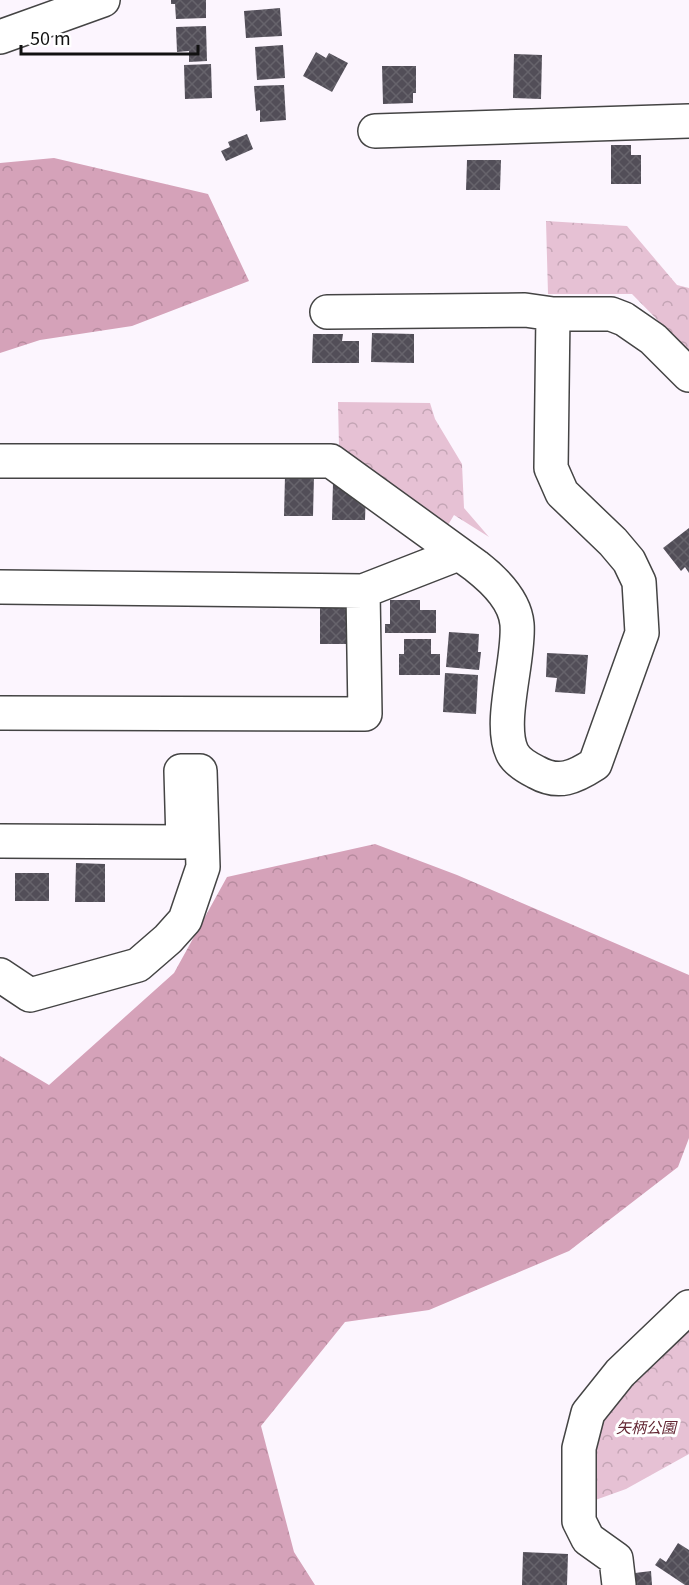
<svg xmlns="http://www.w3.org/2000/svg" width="689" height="1585" viewBox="0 0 689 1585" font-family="Georgia,'Noto Sans JP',serif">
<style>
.forest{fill:url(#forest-crowns)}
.park{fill:url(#park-crowns)}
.building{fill:url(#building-cross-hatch)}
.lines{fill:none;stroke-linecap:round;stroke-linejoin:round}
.minor-casing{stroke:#444;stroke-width:36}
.minor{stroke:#fff;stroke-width:33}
.labels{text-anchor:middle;stroke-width:6;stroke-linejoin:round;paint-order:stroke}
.park-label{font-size:15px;font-style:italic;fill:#632733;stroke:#fff}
</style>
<defs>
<pattern id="forest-crowns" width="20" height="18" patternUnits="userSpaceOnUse" patternTransform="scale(1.5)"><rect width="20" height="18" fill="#d5a2b9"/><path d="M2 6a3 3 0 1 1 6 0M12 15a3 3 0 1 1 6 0" fill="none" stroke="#b68a9e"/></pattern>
<pattern id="park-crowns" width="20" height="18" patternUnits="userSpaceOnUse" patternTransform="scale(1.5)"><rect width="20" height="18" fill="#e6c1d4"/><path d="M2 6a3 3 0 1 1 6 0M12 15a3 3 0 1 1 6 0" fill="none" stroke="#c4a5b5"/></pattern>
<pattern id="building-cross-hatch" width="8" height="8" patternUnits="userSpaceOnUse" patternTransform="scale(1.5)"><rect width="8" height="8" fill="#524e58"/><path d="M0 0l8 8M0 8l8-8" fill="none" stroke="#66636b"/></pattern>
</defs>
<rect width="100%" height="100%" fill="#fcf5fe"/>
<path class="forest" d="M54,158L208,194L249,281L132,326L40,340L0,353V163Z
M375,844L457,875L689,975V1138L678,1167L569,1251L429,1310L345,1322L261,1426L294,1552L315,1585H0V1056L49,1085L174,973L227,877Z"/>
<path class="park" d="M546,221L627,226L677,285L689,288V352L632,294H548Z
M338,402L430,403L435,419L462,464L464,508L489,537L454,515L448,525L339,446Z
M689,1324V1454L626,1489L587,1503L588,1470L602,1415Z"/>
<path class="building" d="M171,0H206V18L176,19L175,4H171Z
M280,8L282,36L246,38L244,11Z
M206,26L207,61L189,62V51L177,52L176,27Z
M283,45L285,78L257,80L255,47Z
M316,52L326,58L329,53L348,63L332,92L303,76Z
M514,54L542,55L541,99L513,98Z
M211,64L212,98L185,99L184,65Z
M382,66H416V93H413V103L383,104Z
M284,85L286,120L260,122V110L256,111L254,86Z
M247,134L253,149L226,161L221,151L230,147L228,142Z
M611,145H631V155H641V184H611Z
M467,160H501L500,190H466Z
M372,333L414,334V363L371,362Z
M313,334H343L342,341H359V363H312Z
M285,476H314L313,516H284Z
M333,483L358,484L366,490L365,520H332Z
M689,528V573L685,567L681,571L663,548Z
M390,600H420V610H436V633H385V624H390Z
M320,604H350L354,644H320Z
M449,632L479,634L478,652H481L479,670L446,667Z
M404,639H431V654H440V675H399V654H404Z
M547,653L588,655L585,694L555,692L557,678L546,677Z
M445,673L478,675L476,714L443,712Z
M76,863L105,864V902H75Z
M15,873H49V901H15Z
M678,1543L689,1550V1585H685L655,1565L660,1558L666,1562Z
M523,1552L568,1554L567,1585H522Z
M651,1571L652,1585H628L627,1574Z"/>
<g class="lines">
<defs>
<path id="minor" d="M0,37L103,0
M375,131L689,121
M327,312L525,310L553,314H611L624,319L653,339L689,375
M0,461H331L476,566C494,580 515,600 517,624C520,658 498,722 512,752C516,761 528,768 536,772C559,785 575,777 595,764L642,633L639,582L629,561L613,542L562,493L551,468L553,314
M0,587L363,591L458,554
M0,713L365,714L363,591
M0,841L183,842L181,771H200L203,867L185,920L168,939L138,965L30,995L0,975
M619,1585L616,1559L588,1539L579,1521V1448L588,1413L620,1373L689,1307"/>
</defs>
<use href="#minor" class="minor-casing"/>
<use href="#minor" class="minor"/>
</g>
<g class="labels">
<g class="park-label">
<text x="646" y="1433">矢柄公園</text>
</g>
</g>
<path d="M21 45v9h177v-9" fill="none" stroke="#111111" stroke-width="3"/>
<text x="30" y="45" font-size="18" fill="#111111" stroke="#ffffff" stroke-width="4.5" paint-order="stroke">50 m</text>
</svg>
